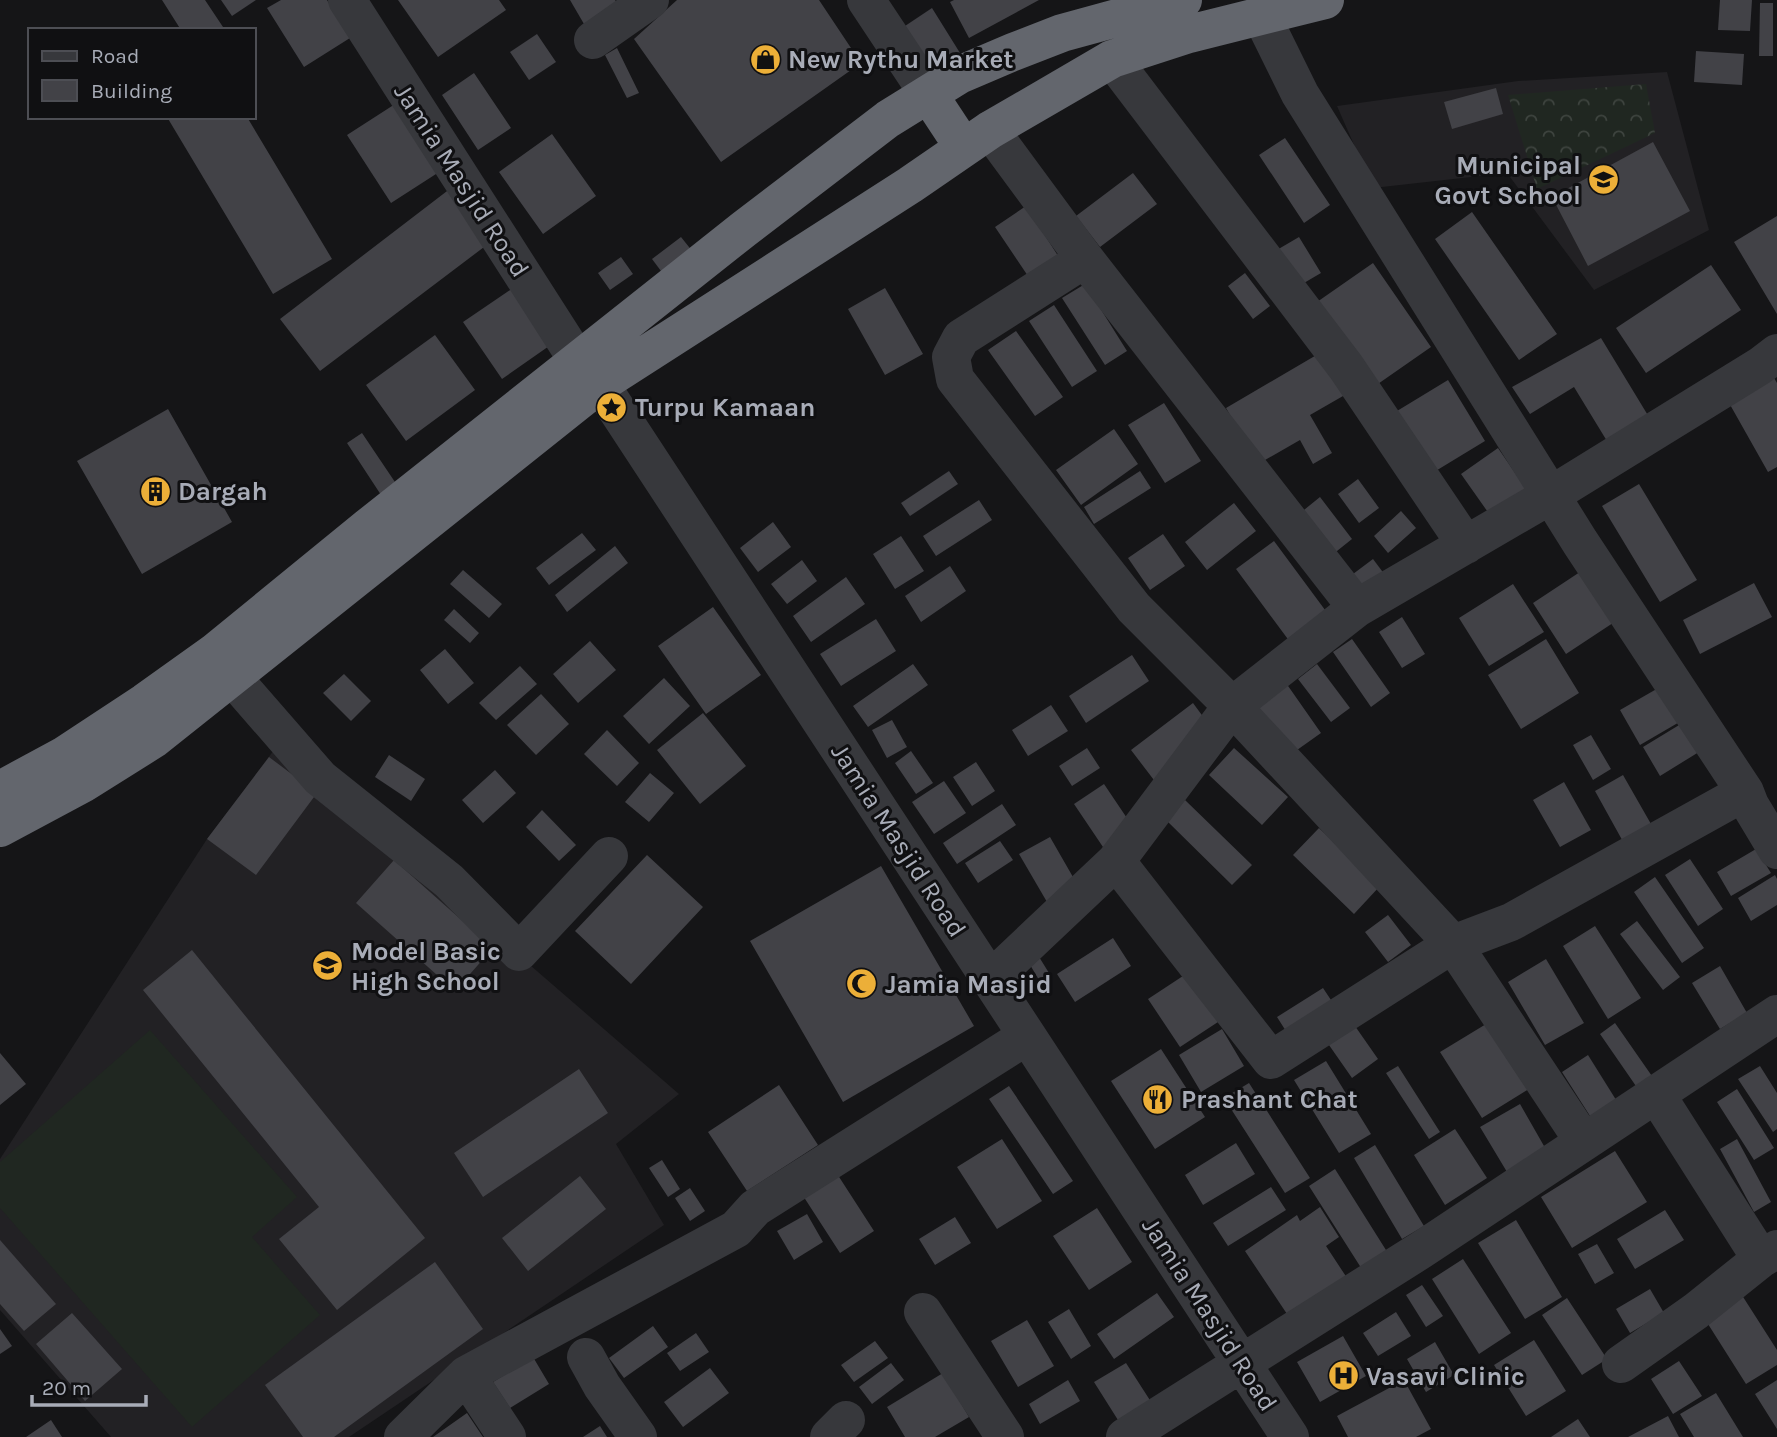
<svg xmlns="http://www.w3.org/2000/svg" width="1777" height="1437" viewBox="0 0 1777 1437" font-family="Karla,sans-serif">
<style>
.built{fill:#222124}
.forest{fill:url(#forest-crowns)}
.pitch{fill:#202721}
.building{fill:#424247}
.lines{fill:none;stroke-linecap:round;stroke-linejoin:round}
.minor{stroke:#37383c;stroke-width:38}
.highway{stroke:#63666d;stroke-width:38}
.labels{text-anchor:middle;stroke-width:6;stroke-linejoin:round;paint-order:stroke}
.poi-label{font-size:26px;font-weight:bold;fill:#a8acb7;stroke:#101012;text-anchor:start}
.street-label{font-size:26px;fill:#a8acb7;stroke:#101012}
</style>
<defs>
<pattern id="forest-crowns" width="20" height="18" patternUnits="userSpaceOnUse" patternTransform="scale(1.75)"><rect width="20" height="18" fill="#202721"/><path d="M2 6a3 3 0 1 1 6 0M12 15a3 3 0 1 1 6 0" fill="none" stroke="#3e443f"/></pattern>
</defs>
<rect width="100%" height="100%" fill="#151517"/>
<path class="built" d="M1667,72L1709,230L1594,290L1507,173L1373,188L1337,106L1518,81Z
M277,746L679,1094L616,1144L664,1225L349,1437H111L0,1310V1159L207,839Z"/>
<path class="forest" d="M1646,84L1655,133L1537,189L1508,95Z"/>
<path class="pitch" d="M150,1030L297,1197L252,1237L320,1315L192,1427L0,1208V1162Z"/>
<path class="building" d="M162,0H205L225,30H181Z
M221,0H256L232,16Z
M281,0H327L350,38L304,67L267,8Z
M398,0H499L506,10L438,57Z
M570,0H615L618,4L584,24Z
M677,0H819L861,63L721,162L634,39Z
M954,0H1039L969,38L950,2Z
M1720,0H1752L1750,31L1718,30Z
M1760,3H1773V56H1759Z
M932,8L965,61L939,78L905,26Z
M537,34L556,62L529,80L510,52Z
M617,48L639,93L627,98L605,55Z
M1696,51L1744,54L1742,85L1694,82Z
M474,73L511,128L478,150L442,95Z
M1496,88L1503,114L1452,129L1444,102Z
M406,97L450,165L391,203L347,135Z
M167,117H247L332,259L273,294Z
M552,134L596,196L543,234L499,172Z
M1285,138L1330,205L1304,223L1259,155Z
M1653,142L1690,211L1588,266L1552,197Z
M1133,173L1157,204L1100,247L1076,216Z
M451,188L492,241L320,371L280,319Z
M1026,206L1062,262L1032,282L995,227Z
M1472,212L1557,334L1519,360L1435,239Z
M1777,216V314L1734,242Z
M681,237L693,252L664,275L652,259Z
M1299,237L1321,273L1292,290L1270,254Z
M621,257L633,274L610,290L598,273Z
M1373,263L1431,347L1375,386L1317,302Z
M1711,265L1741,310L1646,373L1616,328Z
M1245,273L1270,306L1253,319L1228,286Z
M1085,284L1127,351L1105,365L1062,298Z
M513,288L552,344L502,379L463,322Z
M885,288L923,354L885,375L848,309Z
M1054,305L1097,371L1072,387L1029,321Z
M1016,331L1063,397L1035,416L988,350Z
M435,335L475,390L406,441L366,385Z
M1601,338L1652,422L1610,446L1574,387L1530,414L1512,387Z
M1325,350L1350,392L1310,415L1332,453L1313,464L1300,440L1258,464L1226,408Z
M1769,369L1777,383V467L1768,472L1724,394Z
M1448,380L1485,441L1434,472L1397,411Z
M1164,403L1201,461L1165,483L1128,425Z
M168,409L232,522L142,574L77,461Z
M1114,429L1138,464L1081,505L1056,470Z
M362,433L399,488L383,498L347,443Z
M1498,448L1533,499L1497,525L1461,474Z
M949,471L958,484L910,516L901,503Z
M1140,471L1151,488L1094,524L1084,507Z
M1358,479L1379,508L1359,523L1338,494Z
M1639,484L1697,580L1660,602L1602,506Z
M1320,497L1352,539L1332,555L1299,514Z
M979,500L992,520L936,556L923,536Z
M1234,503L1256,531L1207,570L1185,542Z
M1401,511L1416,528L1388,553L1374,536Z
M773,522L791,547L758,572L740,548Z
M582,533L596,550L549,585L536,568Z
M1163,534L1185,566L1150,590L1128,558Z
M901,536L924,571L895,589L873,554Z
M1274,541L1331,618L1293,646L1236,569Z
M615,546L628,563L567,612L555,595Z
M1373,559L1388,579L1364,597L1349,577Z
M802,560L817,581L787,604L771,584Z
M950,566L966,591L921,622L905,596Z
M1586,568L1619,619L1566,654L1533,603Z
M463,570L502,604L489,618L450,584Z
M846,577L865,604L811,642L793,616Z
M1754,583L1772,617L1700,654L1683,620Z
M1513,584L1544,632L1489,666L1459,618Z
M713,607L761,675L706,714L658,646Z
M454,609L479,633L470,643L444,620Z
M1402,617L1425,654L1402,668L1379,632Z
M876,619L896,651L841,686L820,654Z
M1352,639L1390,693L1371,707L1333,652Z
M1546,639L1579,693L1521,729L1488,675Z
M590,641L616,670L578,703L553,674Z
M445,649L474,683L448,704L420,670Z
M1132,655L1149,681L1086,723L1069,696Z
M913,664L928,685L868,727L853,706Z
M1317,664L1350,708L1331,722L1298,679Z
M520,666L537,684L496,720L479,703Z
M344,674L371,701L351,721L323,693Z
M664,678L690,706L649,744L623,716Z
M1286,683L1321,733L1290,755L1255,705Z
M1667,683L1688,717L1640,745L1620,710Z
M541,694L569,724L536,755L507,725Z
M1193,703L1221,741L1160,788L1131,750Z
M1051,705L1068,731L1028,756L1012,730Z
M703,713L746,766L700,804L657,750Z
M1689,719L1707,747L1660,776L1643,747Z
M892,720L907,747L887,758L872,730Z
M607,730L639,763L617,786L584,754Z
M1591,735L1611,769L1593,780L1573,745Z
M1087,748L1100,768L1072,786L1059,766Z
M1234,748L1288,797L1262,825L1209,775Z
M911,751L933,783L916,794L895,763Z
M389,755L425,779L411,801L375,777Z
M269,757L317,793L256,875L207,839Z
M976,762L995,791L972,806L953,777Z
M495,770L516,793L483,823L462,800Z
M650,773L674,793L649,822L625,802Z
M1623,775L1655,831L1626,847L1595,791Z
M944,781L966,813L934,834L912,802Z
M1564,782L1591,830L1560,847L1533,800Z
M1104,784L1135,830L1105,850L1074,804Z
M1185,800L1252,865L1232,885L1166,820Z
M1002,804L1016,825L957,864L943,843Z
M542,810L576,845L559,861L526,827Z
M1319,828L1380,886L1354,914L1293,855Z
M1050,837L1077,884L1047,902L1019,854Z
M1000,841L1013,860L978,883L965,863Z
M1756,849L1771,873L1731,896L1717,872Z
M647,855L703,907L631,984L575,931Z
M1690,859L1723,909L1698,926L1665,875Z
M394,860L493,948L455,991L356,903Z
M881,866L974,1026L843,1102L750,941Z
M1775,875L1777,879V905L1751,921L1738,898Z
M1655,877L1704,948L1682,963L1634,892Z
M1388,915L1411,945L1388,962L1365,932Z
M1637,921L1680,977L1663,990L1620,934Z
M1595,926L1641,998L1608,1019L1563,946Z
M1113,938L1131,966L1075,1002L1057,974Z
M192,950L425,1238L337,1310L279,1239L319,1207L143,990Z
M1036,952L1049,973L1039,980L1026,958Z
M1546,959L1584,1023L1545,1045L1508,982Z
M1720,966L1747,1013L1720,1029L1692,983Z
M1186,974L1218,1022L1180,1047L1148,999Z
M1323,988L1337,1009L1291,1039L1277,1017Z
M1348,1016L1378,1059L1352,1078L1322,1035Z
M1496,1018L1537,1084L1482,1118L1440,1052Z
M1615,1023L1654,1079L1638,1089L1600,1034Z
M1222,1029L1244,1066L1201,1092L1179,1055Z
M1161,1049L1205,1117L1155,1149L1111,1081Z
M0,1053L26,1084L0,1105Z
M1588,1055L1623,1111L1597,1127L1562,1072Z
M1326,1061L1371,1134L1339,1153L1294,1080Z
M1398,1066L1440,1132L1429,1139L1386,1073Z
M1760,1066L1777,1093V1129L1773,1132L1738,1079Z
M579,1069L608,1113L483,1197L454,1153Z
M1249,1083L1310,1178L1285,1193L1224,1098Z
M779,1085L818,1145L747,1191L708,1132Z
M1009,1086L1073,1181L1053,1194L989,1099Z
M1737,1089L1774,1148L1754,1160L1717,1102Z
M1520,1104L1548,1153L1510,1177L1480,1127Z
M1455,1129L1487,1178L1445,1205L1414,1155Z
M1002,1139L1042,1201L997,1229L957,1167Z
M1737,1139L1771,1202L1754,1212L1720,1149Z
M1236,1143L1255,1174L1203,1205L1185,1175Z
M1375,1145L1424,1226L1402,1239L1354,1158Z
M1615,1151L1647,1202L1572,1248L1541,1197Z
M662,1160L680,1189L668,1197L649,1168Z
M832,1166L874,1231L840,1253L798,1188Z
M1335,1169L1391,1258L1365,1274L1309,1186Z
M580,1176L606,1209L528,1271L502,1238Z
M1271,1187L1286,1210L1228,1246L1213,1223Z
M690,1188L705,1211L690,1221L675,1198Z
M1320,1207L1339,1237L1326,1246L1351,1284L1293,1323L1245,1251L1297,1215L1300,1221Z
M1097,1208L1132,1262L1089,1290L1053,1236Z
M1665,1210L1684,1240L1635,1269L1617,1239Z
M807,1214L823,1242L794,1260L777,1231Z
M955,1217L971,1243L935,1265L919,1239Z
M1516,1220L1562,1297L1525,1319L1478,1243Z
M0,1240L56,1304L24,1331L0,1304Z
M1597,1244L1614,1273L1595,1284L1578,1254Z
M1463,1259L1511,1333L1479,1354L1432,1279Z
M435,1262L483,1329L334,1437H303L265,1385Z
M1422,1285L1443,1316L1426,1327L1406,1295Z
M1650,1289L1664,1313L1630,1333L1616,1309Z
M1738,1289L1777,1350V1365L1746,1384L1701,1313Z
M1157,1293L1174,1317L1114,1359L1097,1334Z
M1567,1298L1607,1359L1582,1375L1542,1315Z
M1069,1309L1091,1346L1071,1359L1048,1322Z
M1396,1312L1411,1336L1378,1356L1363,1333Z
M72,1313L122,1369L85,1401L36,1344Z
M1027,1320L1054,1366L1018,1387L991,1341Z
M653,1326L668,1347L624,1378L609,1358Z
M0,1329L12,1346L0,1354Z
M696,1333L709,1352L680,1371L667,1353Z
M1343,1336L1366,1376L1320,1402L1297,1362Z
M1534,1340L1566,1391L1526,1416L1494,1365Z
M875,1341L888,1358L854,1382L841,1365Z
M1435,1342L1454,1375L1426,1392L1407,1359Z
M533,1357L549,1384L510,1408L493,1382Z
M1679,1361L1702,1396L1673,1414L1651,1379Z
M891,1363L904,1380L872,1404L859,1387Z
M1126,1363L1155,1408L1123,1428L1094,1382Z
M710,1368L729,1393L683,1427L664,1402Z
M943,1373L969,1417L935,1437H905L887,1407Z
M1068,1380L1080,1401L1040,1424L1029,1404Z
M1404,1380L1431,1429L1416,1437H1348L1337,1416Z
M1777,1380V1429L1755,1394Z
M1716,1393L1743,1437H1694L1680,1414Z
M467,1413L483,1437H433Z
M1668,1416L1679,1437H1628Z
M1578,1419L1590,1437H1551Z
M51,1420L62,1437H26Z
M600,1426L607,1437H583Z"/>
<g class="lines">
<path class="minor" d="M347,0L578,361L600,384L1290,1437
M866,0L929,95
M1261,15L1300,94L1580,542L1745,792L1750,805L1777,850
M593,40L650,0
M1112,59L1346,367L1466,545
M990,130L1085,259L961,338L951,357L955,379L1134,608L1232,706L1453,944L1584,1142
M1085,259L1357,608
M233,678L320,778L449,881L519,952L609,856
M1116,861L1232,706L1357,608L1551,495L1760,366L1777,353
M990,980L1116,861L1271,1060L1453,944L1511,922L1745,792
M1656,1094L1761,1259
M923,1312L1005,1437
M586,1357L602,1386L638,1437
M1621,1364L1696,1311L1761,1259L1777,1249
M466,1375L507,1437
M403,1437L466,1375L736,1229L755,1208L1027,1036
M829,1437L846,1420
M1125,1437L1421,1250L1777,1014"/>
<path class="highway" d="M929,95L964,148
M0,790L63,756L145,702L215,652L368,527L744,229L888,119L959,75L1013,52L1062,33L1183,0
M0,828L84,783L154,739L600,384L910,185L990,130L1112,59L1189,34L1325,0"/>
</g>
<defs>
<symbol id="shop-disc" viewBox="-11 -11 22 22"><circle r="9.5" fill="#ecaf38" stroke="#101012"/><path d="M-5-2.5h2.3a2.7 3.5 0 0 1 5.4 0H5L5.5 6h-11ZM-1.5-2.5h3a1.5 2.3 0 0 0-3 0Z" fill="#111"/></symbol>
<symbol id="school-disc" viewBox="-11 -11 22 22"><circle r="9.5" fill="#ecaf38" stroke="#101012"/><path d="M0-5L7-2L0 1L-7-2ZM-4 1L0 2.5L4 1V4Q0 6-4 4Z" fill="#111"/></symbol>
<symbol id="sight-disc" viewBox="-11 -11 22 22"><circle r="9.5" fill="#ecaf38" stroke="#101012"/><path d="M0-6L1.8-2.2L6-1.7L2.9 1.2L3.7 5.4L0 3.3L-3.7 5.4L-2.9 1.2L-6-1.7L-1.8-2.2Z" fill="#111"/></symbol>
<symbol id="building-disc" viewBox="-11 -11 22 22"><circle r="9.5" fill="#ecaf38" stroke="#101012"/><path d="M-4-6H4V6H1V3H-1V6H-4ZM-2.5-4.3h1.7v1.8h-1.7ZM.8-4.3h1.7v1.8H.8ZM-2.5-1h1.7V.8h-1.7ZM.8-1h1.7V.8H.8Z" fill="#111"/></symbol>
<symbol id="mosque-disc" viewBox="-11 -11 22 22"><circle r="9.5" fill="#ecaf38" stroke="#101012"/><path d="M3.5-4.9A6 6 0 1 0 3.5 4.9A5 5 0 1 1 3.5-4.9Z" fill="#111"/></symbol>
<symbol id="restaurant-disc" viewBox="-11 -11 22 22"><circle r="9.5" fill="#ecaf38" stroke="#101012"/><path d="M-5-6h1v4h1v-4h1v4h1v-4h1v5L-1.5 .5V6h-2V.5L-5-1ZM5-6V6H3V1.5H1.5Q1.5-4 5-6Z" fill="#111"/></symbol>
<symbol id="hospital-disc" viewBox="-11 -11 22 22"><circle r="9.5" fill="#ecaf38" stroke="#101012"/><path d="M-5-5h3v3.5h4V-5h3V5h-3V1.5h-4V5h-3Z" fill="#111"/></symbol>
</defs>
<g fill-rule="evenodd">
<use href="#shop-disc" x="748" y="42" width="35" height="35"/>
<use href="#school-disc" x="1586" y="162" width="35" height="35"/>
<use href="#sight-disc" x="594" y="390" width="35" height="35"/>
<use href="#building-disc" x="138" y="474" width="35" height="35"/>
<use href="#school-disc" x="310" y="948" width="35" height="35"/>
<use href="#mosque-disc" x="844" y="966" width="35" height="35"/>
<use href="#restaurant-disc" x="1140" y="1082" width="35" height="35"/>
<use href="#hospital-disc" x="1326" y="1358" width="35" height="35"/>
</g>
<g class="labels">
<g class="poi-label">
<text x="788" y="68">New Rythu Market</text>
<text x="1581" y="174" text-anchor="end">Municipal<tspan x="1581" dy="30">Govt School</tspan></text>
<text x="635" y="416">Turpu Kamaan</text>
<text x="178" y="500">Dargah</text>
<text x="351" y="960">Model Basic<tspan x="351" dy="30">High School</tspan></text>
<text x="885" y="993">Jamia Masjid</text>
<text x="1181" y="1108">Prashant Chat</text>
<text x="1366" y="1385">Vasavi Clinic</text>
</g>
<g class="street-label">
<text transform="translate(462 180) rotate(57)" y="9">Jamia Masjid Road</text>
<text transform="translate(899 840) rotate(57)" y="9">Jamia Masjid Road</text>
<text transform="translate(1210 1314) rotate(57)" y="9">Jamia Masjid Road</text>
</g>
</g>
<rect x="28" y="28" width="228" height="91" fill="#101012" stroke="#4d4e54" stroke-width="2"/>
<rect x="42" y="51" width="35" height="10" fill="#37383c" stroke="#4d4e54" stroke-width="2"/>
<text x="91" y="63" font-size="21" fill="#a8acb7">Road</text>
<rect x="42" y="80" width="35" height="21" fill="#424247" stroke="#4d4e54" stroke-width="2"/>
<text x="91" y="98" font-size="21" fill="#a8acb7">Building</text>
<path d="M32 1395v10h114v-10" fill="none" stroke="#a8acb7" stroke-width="3.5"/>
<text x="42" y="1395" font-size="21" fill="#a8acb7" stroke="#101012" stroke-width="5" paint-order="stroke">20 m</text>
</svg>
